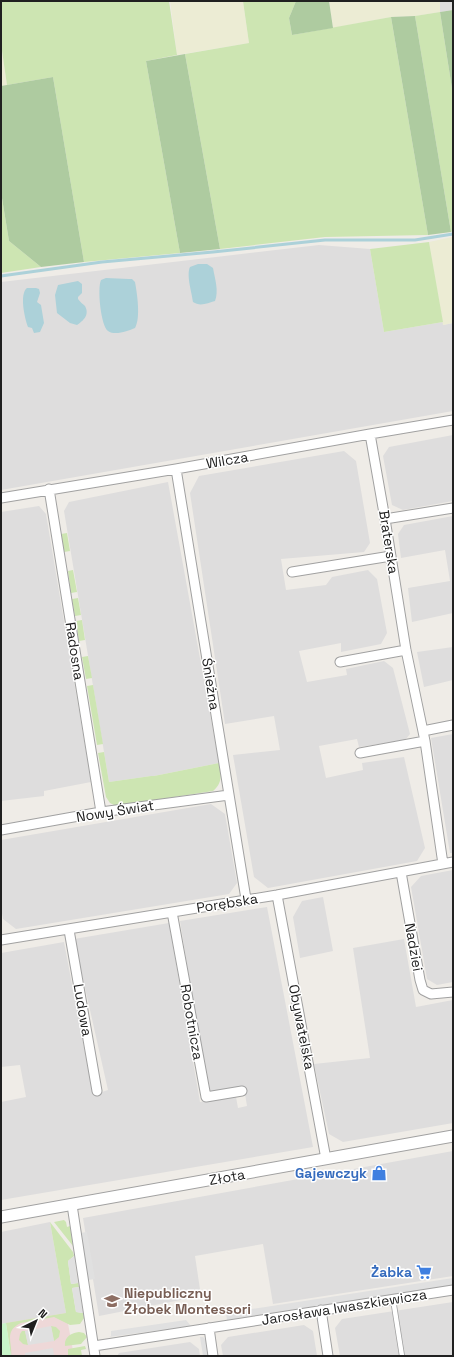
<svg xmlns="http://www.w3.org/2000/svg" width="454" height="1357" viewBox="0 0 454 1357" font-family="'Space Grotesk',sans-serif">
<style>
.residential{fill:#dedddd}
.commercial{fill:#eed8d8}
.farmland{fill:#ececd4}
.grass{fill:#cde5b2}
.forest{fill:#aecba0}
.park{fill:#c9f5ca}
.parking{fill:#e0e0e0}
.water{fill:#acd1d9}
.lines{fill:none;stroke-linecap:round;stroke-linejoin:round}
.stream{stroke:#acd1d9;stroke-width:3}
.service-casing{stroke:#a1a1a1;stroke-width:6}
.minor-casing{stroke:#a1a1a1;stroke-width:11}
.tertiary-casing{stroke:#a1a1a1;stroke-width:13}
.service{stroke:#fff;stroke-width:4.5}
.minor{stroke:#fff;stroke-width:9}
.tertiary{stroke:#fff;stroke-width:11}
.labels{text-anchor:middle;stroke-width:3;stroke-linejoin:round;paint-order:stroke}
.street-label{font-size:14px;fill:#202020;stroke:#fff}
.shop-label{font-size:14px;font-weight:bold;fill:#366cbe;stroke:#fff;text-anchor:end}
.education-label{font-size:14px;font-weight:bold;fill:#785e54;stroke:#fff;text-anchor:start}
</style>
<rect width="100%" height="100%" fill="#efece7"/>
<path class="residential" d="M440,1H453V10L440,12Z
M319,245L370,249L384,332L443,322V325L453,323V411L1,490V282Z
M453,435V501L403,510L392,505L383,456L389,447Z
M344,451L356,461L370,543L364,552L281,559L286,590L326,585L332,577L368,570L377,579L387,633L381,644L341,652V643L299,651L307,682L347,675L346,669L384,661L393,668L410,734L405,740L359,747L357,739L319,746L326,778L363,770L362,763L404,757L425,848L417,861L268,888L254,877L233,755L280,750L274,716L225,724L190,493L199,476Z
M168,482L219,763L154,776H151L109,782L64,511L69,502Z
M39,506L46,514L91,782L44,791V796L1,801V512Z
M453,516V613L412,622L408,588L450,581L445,550L401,558L398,534L404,525Z
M453,647V680L424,687L417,652Z
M453,734V853H450L431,738Z
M211,804L225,814L237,883L229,894L16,929L3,919L1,908V840Z
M453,870V982L437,985L427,979L411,887L421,876Z
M323,897L333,951L300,958L293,917L302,901Z
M267,907L313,1147L1,1200V1102L26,1097L20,1065L1,1067V953L64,942L93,1095L108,1090L74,939L169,923L200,1102L236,1097L238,1108L247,1106L244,1088L214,1093L207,1088L180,921Z
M404,939L416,1007L453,1000V1123L343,1142L329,1134L314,1064L370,1058L353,948Z
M453,1151V1276L273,1304L263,1244L195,1256L201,1296L99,1316L83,1218Z
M50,1222L66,1313L1,1324V1232Z
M453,1302V1356H340L335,1328L342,1319Z
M304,1325L313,1331L317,1356H223L221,1345L228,1337Z
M190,1342L199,1349L200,1356H117L119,1353Z"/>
<path class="commercial" d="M66,1313L74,1356H11L6,1323Z"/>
<path class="farmland" d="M170,1H243L249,43L177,55Z
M329,1H440V12L415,16L391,17L333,28Z
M1,44L7,85L1,86Z
M452,237L453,323L443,325L429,242Z"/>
<path class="grass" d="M1,1H169L177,55L146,61L180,253L84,262L53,77L7,85L1,44Z
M243,1H296L289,18L292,35L391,17L428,235L325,237L220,249L185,54L249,43Z
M440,12L453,95V231L451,232L415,16Z
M1,192L9,241L41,267L1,273Z
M429,242L443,322L384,332L370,249Z
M67,533L70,551L64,552L61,534Z
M73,570L77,592L71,593L68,571Z
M78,598L81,615L75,616L72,599Z
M82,620L85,640L79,641L76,621Z
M88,656L92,678L86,679L82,657Z
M93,685L103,744L97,745L87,686Z
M104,752L109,782L151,776H154L219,763C221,774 223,783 213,791L116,806L110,803L106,797L98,753Z
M64,1220L66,1222L67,1227L70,1226L73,1246L54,1222Z
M50,1222L73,1252L74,1256L68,1261L71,1284L78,1283L79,1287L72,1288L76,1312L83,1313L84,1318L80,1324L70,1325L54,1317L21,1323C3,1331 13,1344 11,1356L6,1323L66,1313Z
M51,1326L56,1327L60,1331L59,1337L54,1341Z
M22,1331H25L28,1345L23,1344L19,1340L20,1334Z
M79,1332L84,1333L87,1337L81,1344L65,1346C64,1337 71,1333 79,1332Z
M85,1346L86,1349L81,1350L82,1356H68V1349Z"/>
<path class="forest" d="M296,1H329L333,28L292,35L289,18Z
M453,10V95L440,12Z
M415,16L451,232L428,235L391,17Z
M185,54L220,249L180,253L146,61Z
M53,77L84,262L41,267L9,241L1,192V86Z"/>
<path class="park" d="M6,1323L11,1356H1V1324Z"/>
<path class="parking" d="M87,1232L95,1279L88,1280L80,1233Z
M74,1256L78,1283L71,1284L68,1261Z
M453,1278V1285L227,1320L226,1313Z
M79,1287L83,1313L76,1312L72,1288Z
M186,1320L191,1326L109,1337L111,1336V1331Z
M51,1326L54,1341L28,1345L25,1331Z
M200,1337H203L205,1339L209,1356H203Z
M53,1348L54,1356H25V1353Z"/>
<path class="water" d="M198,264H207L213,268C215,279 219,291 215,301C208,303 200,307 193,302C192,293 186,275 190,267Z
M106,278L129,279H132L135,282C137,293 141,318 135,328C128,331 115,336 108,331C101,326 97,289 101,280Z
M78,281L82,284V293L78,297V299C80,302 83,304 85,306C90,315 83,321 77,325L70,323L57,313L55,295L58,285Z
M27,288H36L39,289L40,293L37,302L41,305L44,323L40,332L34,333L32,328L28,327C25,319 19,294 27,288Z"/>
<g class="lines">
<path class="stream" d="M1,276L102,262L213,252L325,240H415L453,234"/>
<defs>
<path id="service" d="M393,1299L402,1356"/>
<path id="minor" d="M370,434L385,519L406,650L425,741L443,864
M176,469L246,899
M49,489L101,812
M1,498L176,469L370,434L453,420
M385,519L453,508
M292,572L391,556
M340,662L406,650
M423,731L453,725
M360,753L425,741
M1,830L101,812L229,795
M401,872L420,980L423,990L431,994L453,992
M277,895L326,1159
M172,912L206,1097L242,1091
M69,930L97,1091
M1,940L277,895L453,862
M72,1205L95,1356
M321,1310L328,1356
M209,1328L213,1356
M94,1346L453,1290"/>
<path id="tertiary" d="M1,1217L453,1136"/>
</defs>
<use href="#service" class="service-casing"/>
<use href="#minor" class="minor-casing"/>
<use href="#tertiary" class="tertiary-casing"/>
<use href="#service" class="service"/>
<use href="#minor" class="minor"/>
<use href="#tertiary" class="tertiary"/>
</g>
<defs>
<symbol id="shop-bare" viewBox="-9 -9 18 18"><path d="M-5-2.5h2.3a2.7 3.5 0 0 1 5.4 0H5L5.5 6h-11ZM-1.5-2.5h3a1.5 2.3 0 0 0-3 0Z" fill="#3f7fe0" stroke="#fff" stroke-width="2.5" paint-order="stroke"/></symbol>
<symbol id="supermarket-bare" viewBox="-9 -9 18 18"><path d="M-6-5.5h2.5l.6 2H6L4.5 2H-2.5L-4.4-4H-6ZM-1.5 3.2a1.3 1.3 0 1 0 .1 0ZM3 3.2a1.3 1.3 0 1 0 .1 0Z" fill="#3f7fe0" stroke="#fff" stroke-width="2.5" paint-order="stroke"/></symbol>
<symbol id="school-bare" viewBox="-9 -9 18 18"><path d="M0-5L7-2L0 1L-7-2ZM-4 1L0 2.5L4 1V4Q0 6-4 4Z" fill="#8d6e63" stroke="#fff" stroke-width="2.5" paint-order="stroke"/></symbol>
</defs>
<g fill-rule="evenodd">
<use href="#shop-bare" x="368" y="1162" width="22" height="22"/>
<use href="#supermarket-bare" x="413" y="1261" width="22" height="22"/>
<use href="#school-bare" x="101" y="1290" width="22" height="22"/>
</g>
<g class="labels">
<g class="street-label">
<text transform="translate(227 460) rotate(-10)" y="5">Wilcza</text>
<text transform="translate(389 542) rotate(81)" y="5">Braterska</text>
<text transform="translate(75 651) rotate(81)" y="5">Radosna</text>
<text transform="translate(211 684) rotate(81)" y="5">Śnieżna</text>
<text transform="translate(115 811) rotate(-9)" y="5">Nowy Świat</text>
<text transform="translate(227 903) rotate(-9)" y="5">Porębska</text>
<text transform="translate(414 947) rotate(80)" y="5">Nadziei</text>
<text transform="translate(83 1010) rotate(80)" y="5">Ludowa</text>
<text transform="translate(192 1022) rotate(80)" y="5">Robotnicza</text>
<text transform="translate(302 1027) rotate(79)" y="5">Obywatelska</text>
<text transform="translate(227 1177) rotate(-10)" y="5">Złota</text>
<text transform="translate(344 1307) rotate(-9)" y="5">Jarosława Iwaszkiewicza</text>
</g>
<g class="shop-label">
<text x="367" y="1178">Gajewczyk</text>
<text x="412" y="1277">Żabka</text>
</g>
<g class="education-label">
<text x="124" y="1298">Niepubliczny<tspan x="124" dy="16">Żłobek Montessori</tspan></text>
</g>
</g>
<rect width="454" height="1357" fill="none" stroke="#202020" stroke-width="4"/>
<g transform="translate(36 1321) rotate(43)" stroke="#ffffff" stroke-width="3" paint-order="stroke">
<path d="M0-3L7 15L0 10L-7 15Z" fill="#202020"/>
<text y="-6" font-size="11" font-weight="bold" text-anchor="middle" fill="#202020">N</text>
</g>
</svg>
